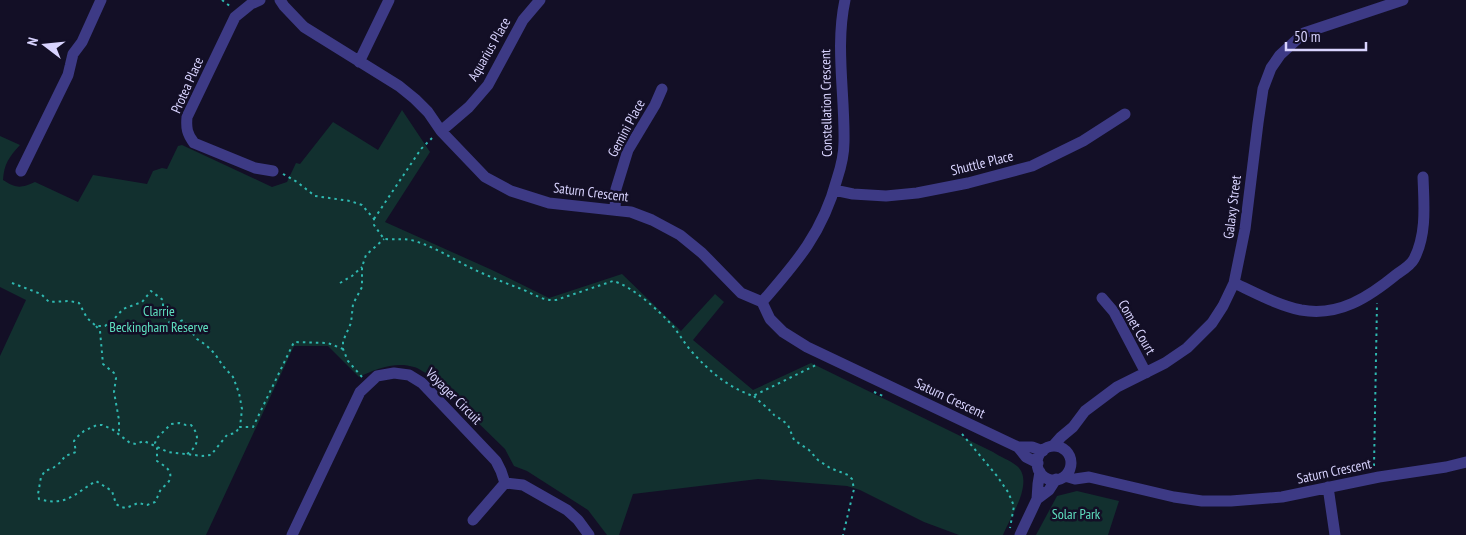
<svg xmlns="http://www.w3.org/2000/svg" width="1466" height="535" viewBox="0 0 1466 535" font-family="'PT Sans Narrow',sans-serif">
<style>
.green{fill:#12302f}
.lines{fill:none;stroke-linecap:round;stroke-linejoin:round}
.path{stroke:#2fb8b0;stroke-width:2;stroke-dasharray:2.5 4;stroke-linecap:butt}
.minor{stroke:#3d3a85;stroke-width:11}
.labels{text-anchor:middle;stroke-width:5;stroke-linejoin:round;paint-order:stroke}
.street-label{font-size:14px;fill:#d9d4ff;stroke:#130f26}
.park-label{font-size:14px;fill:#5fe0c0;stroke:#130f26}
</style>
<rect width="100%" height="100%" fill="#130f26"/>
<path class="green" d="M402,110L430,152L385,222L492,270L549,298L622,274L681,331L715,294L724,302L693,340L753,390L811,363L993,452C1000,457 1010,460 1017,466C1035,482 1010,517 1003,535H959L924,522L860,490L847,486L758,479L633,494L619,535H607L588,510L527,471L514,466L505,449L428,374C423,372 419,368 414,367C396,361 375,369 359,377L328,346H294L206,535H0V356L26,300L0,287V136L20,145C9,157 4,164 3,180C17,189 21,188 35,182L78,202L93,175L147,184L153,171L162,168L167,169L178,146L182,145L272,187L287,182L296,163L300,164L333,122L378,150Z
M1077,491L1119,501L1108,535H1036L1057,496Z"/>
<g class="lines">
<path class="path" d="M222,0L231,7
M283,174L297,182L315,196L350,201L362,205L374,219V225L384,239C395,240 405,238 415,241C434,247 450,257 467,266C485,275 505,283 524,290C535,295 544,301 556,300L613,281C632,286 658,310 671,324C679,333 684,343 692,352C710,372 728,387 753,396L818,364
M374,219L421,149L432,138
M12,283L41,294L49,302L70,301L79,303L87,318L96,326H105L115,318L123,309L142,302L151,291L163,300C163,310 162,320 173,324L183,320L197,339L206,345L215,354L223,366L233,377L239,393L242,409L240,427H253L294,342L328,343L343,349
M340,283L352,276L362,267
M96,326L100,331L103,364L114,373L116,378L114,392L119,420V434
M362,377L348,361L343,349V341L351,323L353,304L362,287V267L366,255L384,239
M874,392L883,396
M754,396C759,402 771,410 774,415L782,420L788,425L794,440L809,450L818,460L830,468L848,475L852,479L854,489L843,535
M962,434L997,476L1008,492L1014,506L1010,528
M187,454C199,446 200,435 191,425H186L179,423L171,424L157,438L155,443L157,448V461C164,466 174,470 169,481C167,485 162,487 160,491C158,495 157,499 155,502L147,505L138,503L126,508L121,507L116,504L112,491L96,481C74,494 66,507 39,499L38,494L41,477L45,471L53,468L61,462L65,456L76,452L74,441L76,438L84,431L97,425H102L112,429L130,443L136,444L144,441L168,452L203,456L211,455L227,435L235,433L240,427
M1374,466L1377,303"/>
<path class="minor" d="M260,0L251,4L235,17L187,117C186,128 187,134 194,143L255,168L273,171
M280,0L284,6L304,27L399,86L415,99L428,112L441,131L485,177L511,191L549,203L631,212L652,220L680,235L702,253L741,293L762,302L770,319L783,332L807,347L1018,447L1026,457L1038,463
M359,62L389,0
M441,131L469,107L488,85L523,20L540,0
M21,171L68,75L73,54L82,42L101,0
M834,190L853,194L886,196L917,193L968,183L1032,166L1083,141L1125,114
M615,210L616,189L628,150L655,105L662,89
M1234,283C1256,293 1277,305 1301,310C1339,317 1369,297 1397,274C1403,270 1411,265 1414,259C1427,234 1424,204 1423,177
M1102,298L1114,312L1146,373
M762,302C797,262 823,232 837,179C841,167 844,154 844,142C845,95 835,46 845,0
M1053,446L1061,437L1073,427L1085,411L1117,387L1165,363L1187,348L1212,323L1223,306L1234,283L1245,229L1258,123L1263,89L1271,68L1280,55L1304,33L1403,0
M1037 463a17 17 0 1 1 34 0a17 17 0 1 1-34 0Z
M1018,447H1032L1043,451
M1065,476L1075,479L1089,477L1174,497L1202,501H1231L1282,497L1379,477L1446,467L1466,462
M1328,487L1335,535
M1037,499L1049,490L1056,479
M473,520L505,483
M292,535L360,392L377,376L394,373L409,375L422,383L496,461L501,471L505,483L523,485L567,510L578,520L589,535
M1020,535L1037,499L1038,484L1040,472"/>
</g>
<g class="labels">
<g class="street-label">
<text transform="translate(489 49) rotate(-60)" y="5">Aquarius Place</text>
<text transform="translate(187 85) rotate(-66)" y="5">Protea Place</text>
<text transform="translate(826 103) rotate(-91)" y="5">Constellation Crescent</text>
<text transform="translate(626 128) rotate(-62)" y="5">Gemini Place</text>
<text transform="translate(982 163) rotate(-14)" y="5">Shuttle Place</text>
<text transform="translate(591 192) rotate(7)" y="5">Saturn Crescent</text>
<text transform="translate(1232 207) rotate(-83)" y="5">Galaxy Street</text>
<text transform="translate(1137 327) rotate(60)" y="5">Comet Court</text>
<text transform="translate(454 396) rotate(45)" y="5">Voyager Circuit</text>
<text transform="translate(950 398) rotate(25)" y="5">Saturn Crescent</text>
<text transform="translate(1334 471) rotate(-12)" y="5">Saturn Crescent</text>
</g>
<g class="park-label">
<text x="159" y="316">Clarrie<tspan x="159" dy="16">Beckingham Reserve</tspan></text>
<text x="1076" y="519">Solar Park</text>
</g>
</g>
<g transform="translate(45 45) rotate(286)" stroke="#130f26" stroke-width="4" paint-order="stroke">
<path d="M0-4L9 19L0 12L-9 19Z" fill="#d9d4ff"/>
<text y="-8" font-size="14" font-weight="bold" text-anchor="middle" fill="#d9d4ff">N</text>
</g>
<path d="M1286 42v8h80v-8" fill="none" stroke="#d9d4ff" stroke-width="2.5"/>
<text x="1294" y="42" font-size="15" fill="#d9d4ff" stroke="#130f26" stroke-width="4" paint-order="stroke">50 m</text>
</svg>
